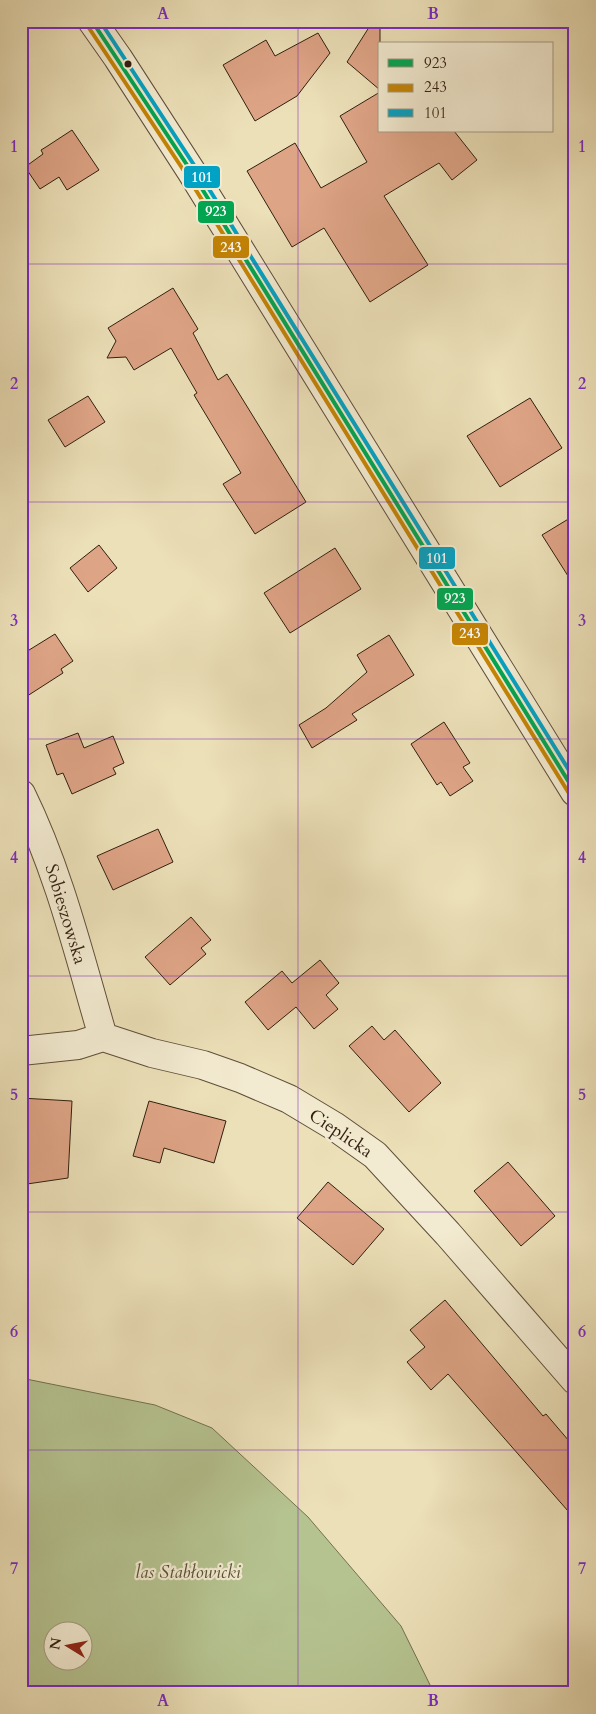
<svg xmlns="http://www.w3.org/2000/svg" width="596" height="1714" viewBox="0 0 596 1714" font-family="Cardo,serif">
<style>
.green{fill:#b5c390;stroke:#727150;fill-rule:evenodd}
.building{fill:#dea486;stroke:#301f0f}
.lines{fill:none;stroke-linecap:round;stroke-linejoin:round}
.minor-casing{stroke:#5f4f39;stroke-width:30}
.minor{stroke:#f3ebd1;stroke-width:28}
.bus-1-casing{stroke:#f3ebd1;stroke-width:8}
.bus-2-casing{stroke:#f3ebd1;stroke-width:8}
.bus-3-casing{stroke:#f3ebd1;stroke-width:8}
.bus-1{stroke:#00a651;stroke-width:4}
.bus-2{stroke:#c58404;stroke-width:4}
.bus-3{stroke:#02a2c4;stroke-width:4}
.grid{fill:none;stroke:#7b2cbf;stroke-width:1;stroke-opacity:0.55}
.bus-dot{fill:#301f0f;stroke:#f3ebd1;stroke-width:2}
.labels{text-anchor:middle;stroke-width:4.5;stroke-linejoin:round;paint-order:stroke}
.street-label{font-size:18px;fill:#301f0f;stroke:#f3ebd1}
.park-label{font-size:18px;font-style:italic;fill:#585036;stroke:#f3ebd1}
.line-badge{stroke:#f3ebd1;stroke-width:2}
.badge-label{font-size:14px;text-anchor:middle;font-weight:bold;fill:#fff}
.neatline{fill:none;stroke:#7b2cbf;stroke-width:2}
.grid-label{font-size:16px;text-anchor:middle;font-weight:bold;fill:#7b2cbf}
</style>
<rect width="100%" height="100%" fill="#ece0b8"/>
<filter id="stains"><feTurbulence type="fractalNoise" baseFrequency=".004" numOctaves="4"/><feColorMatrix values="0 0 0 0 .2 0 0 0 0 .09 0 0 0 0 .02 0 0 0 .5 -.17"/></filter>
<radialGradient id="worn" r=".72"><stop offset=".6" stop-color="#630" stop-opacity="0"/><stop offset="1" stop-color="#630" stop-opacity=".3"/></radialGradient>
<path class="green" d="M21,1378L155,1405L212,1428L308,1517L401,1626L434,1693H21ZM52,1632H82V1662H52Z"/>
<path class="building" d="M373,21H380V90L347,62Z
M318,33L330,53L297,96L255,121L223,65L266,40L275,56Z
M380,92V131H454L477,160L452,180L439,163L384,196L428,265L370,302L324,228L292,247L247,171L295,143L321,188L367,162L340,116Z
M72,130L99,170L67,190L59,177L40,189L25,167L43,154L41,150L46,147Z
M173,288L198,329L193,333L218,380L227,374L306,502L255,534L223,484L241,473L194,395L197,393L171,348L134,370L126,357L107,358L116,341L108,328Z
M88,396L105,422L65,447L48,420Z
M530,398L562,448L500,487L467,436Z
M575,515V587L542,535Z
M99,545L117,568L88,592L70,568Z
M335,548L361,589L290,633L264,593Z
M55,634L73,661L61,669L63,673L21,700V655Z
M389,635L414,675L352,714L357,720L312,748L299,725L326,708L367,672L357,655Z
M444,722L470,763L463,767L473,781L450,796L441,782L437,785L411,744Z
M78,733L84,748L113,736L124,763L113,768L116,774L72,794L63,773L57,775L46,745Z
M158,829L173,862L113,890L97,856Z
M191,917L211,940L201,948L206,954L170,985L145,957Z
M320,960L339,983L326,995L338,1009L314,1029L296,1007L268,1030L245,1002L282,971L292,983Z
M372,1026L384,1040L395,1030L441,1083L409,1112L349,1046Z
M21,1098L72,1101L68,1178L27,1184L21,1153Z
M149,1101L226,1121L214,1163L164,1148L160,1163L133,1156Z
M508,1162L555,1216L521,1246L474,1191Z
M328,1182L384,1229L353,1265L297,1218Z
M445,1300L543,1416L546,1414L575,1448V1519L448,1374L431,1390L407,1362L425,1347L410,1330Z"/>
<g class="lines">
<defs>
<path id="minor" d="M92,21L118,58L191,171L575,792
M21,794C59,871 79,955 103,1037
M21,1051L78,1045L103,1037L152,1053L203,1065L240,1078L289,1099L334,1126L375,1155L448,1234L575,1380"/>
</defs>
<use href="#minor" class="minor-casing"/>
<use href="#minor" class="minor"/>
<defs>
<path id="bus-1" d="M92,21L191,171L575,792"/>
<path id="bus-2" d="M87,25L186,174L570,795"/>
<path id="bus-3" d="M100,21L196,168L575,780"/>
</defs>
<use href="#bus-1" class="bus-1-casing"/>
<use href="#bus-2" class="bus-2-casing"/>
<use href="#bus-3" class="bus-3-casing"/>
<use href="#bus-1" class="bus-1"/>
<use href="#bus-2" class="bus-2"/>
<use href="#bus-3" class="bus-3"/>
</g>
<path class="grid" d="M298,21V1693M21,264H575M21,502H575M21,739H575M21,976H575M21,1212H575M21,1450H575"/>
<circle class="bus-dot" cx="128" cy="64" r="4.5"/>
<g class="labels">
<g class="street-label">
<text transform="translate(66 914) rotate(73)" y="6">Sobieszowska</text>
<text transform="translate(341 1133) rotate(34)" y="6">Cieplicka</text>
</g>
<g class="park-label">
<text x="188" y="1578">las Stabłowicki</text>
</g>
</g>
<g class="line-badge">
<rect x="183" y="165" width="38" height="24" rx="5" fill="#02a2c4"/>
<rect x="197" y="200" width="38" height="24" rx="5" fill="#00a651"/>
<rect x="212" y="235" width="38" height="24" rx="5" fill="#c58404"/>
<rect x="418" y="546" width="38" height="24" rx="5" fill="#02a2c4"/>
<rect x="436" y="587" width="38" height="24" rx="5" fill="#00a651"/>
<rect x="451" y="622" width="38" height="24" rx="5" fill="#c58404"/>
</g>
<g class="badge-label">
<text x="202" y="182">101</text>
<text x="216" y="216">923</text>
<text x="231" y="252">243</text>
<text x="437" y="563">101</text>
<text x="455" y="603">923</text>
<text x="470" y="638">243</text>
</g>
<rect width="596" height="1714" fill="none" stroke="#ece0b8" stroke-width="55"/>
<rect x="378" y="42" width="175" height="90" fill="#f3ebd1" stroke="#a59983"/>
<rect x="388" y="59" width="25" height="8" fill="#00a651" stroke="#a59983"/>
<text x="424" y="68" font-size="15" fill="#301f0f">923</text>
<rect x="388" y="84" width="25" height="8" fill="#c58404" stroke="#a59983"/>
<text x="424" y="92" font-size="15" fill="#301f0f">243</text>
<rect x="388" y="109" width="25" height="8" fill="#02a2c4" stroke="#a59983"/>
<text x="424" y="118" font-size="15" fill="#301f0f">101</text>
<g transform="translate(68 1646) rotate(280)"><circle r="24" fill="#f3ebd1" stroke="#a59983"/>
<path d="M0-4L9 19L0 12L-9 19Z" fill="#8f2418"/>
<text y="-8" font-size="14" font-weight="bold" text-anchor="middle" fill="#301f0f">N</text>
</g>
<rect x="28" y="28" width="540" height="1658" class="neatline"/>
<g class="grid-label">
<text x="163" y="19">A</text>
<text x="433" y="19">B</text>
<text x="14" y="152">1</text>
<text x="582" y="152">1</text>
<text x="14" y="389">2</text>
<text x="582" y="389">2</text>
<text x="14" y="626">3</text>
<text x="582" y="626">3</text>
<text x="14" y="863">4</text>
<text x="582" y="863">4</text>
<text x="14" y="1100">5</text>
<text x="582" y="1100">5</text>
<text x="14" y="1337">6</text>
<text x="582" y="1337">6</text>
<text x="14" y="1574">7</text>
<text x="582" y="1574">7</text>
<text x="163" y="1706">A</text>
<text x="433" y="1706">B</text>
</g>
<rect width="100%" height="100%" filter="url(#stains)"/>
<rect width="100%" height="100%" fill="url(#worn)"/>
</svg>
